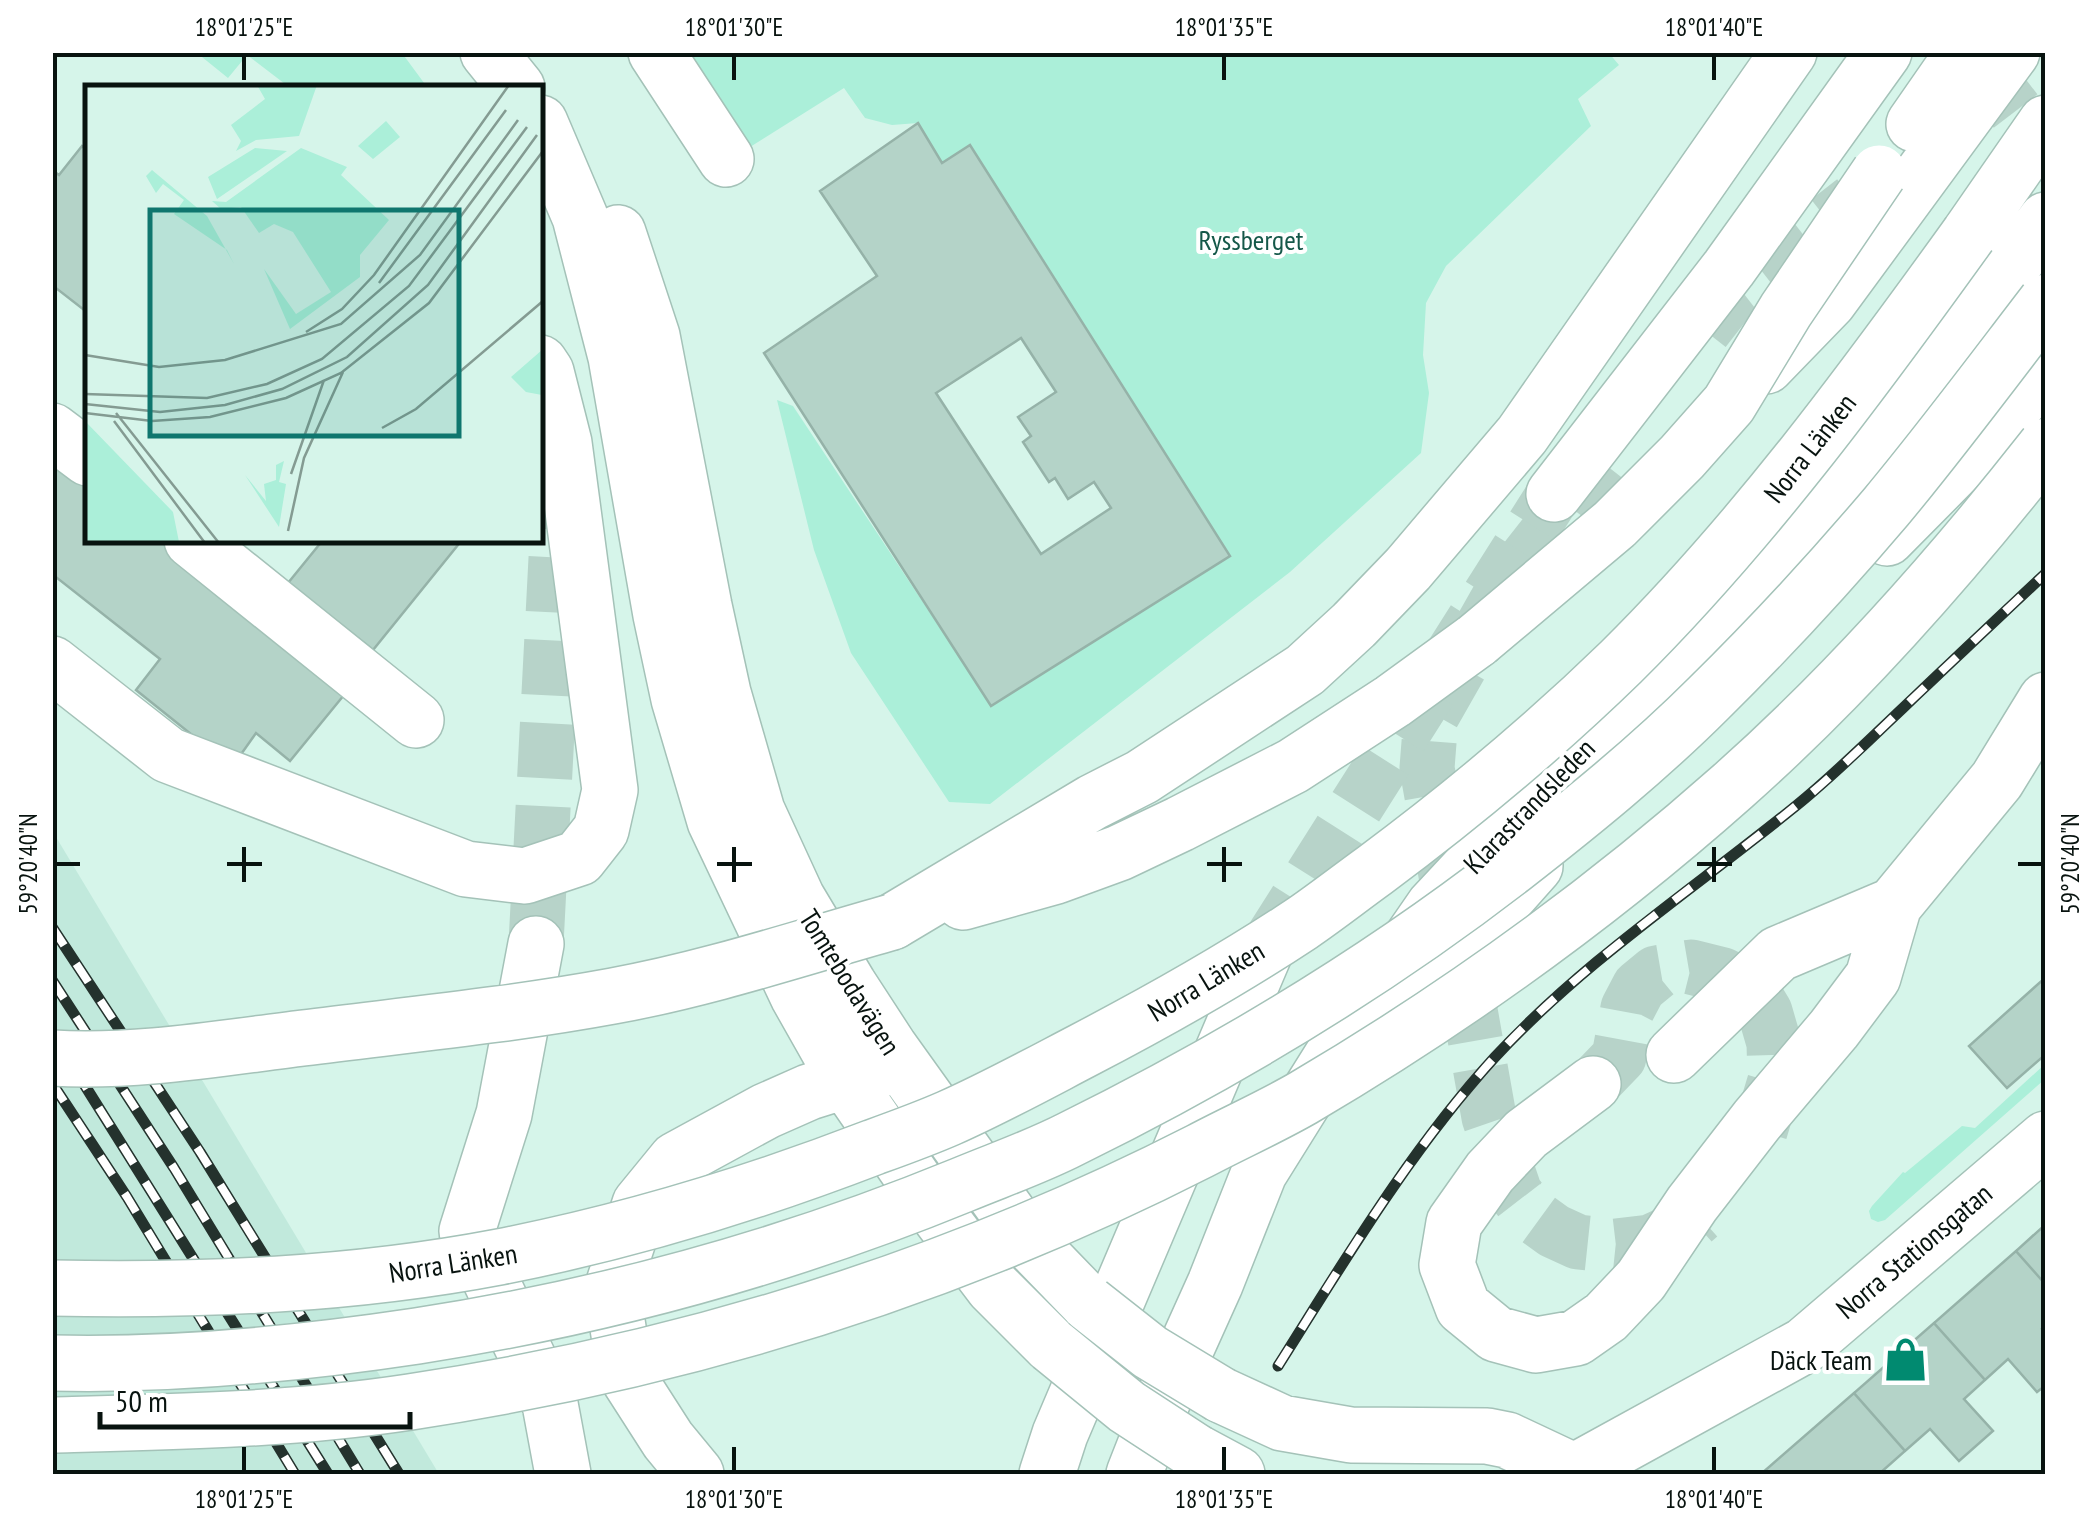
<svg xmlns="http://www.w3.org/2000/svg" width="2098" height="1527" viewBox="0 0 2098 1527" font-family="'PT Sans Narrow',sans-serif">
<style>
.built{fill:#c1e9dc}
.green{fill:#abefd9}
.building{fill:#b4d3c8;stroke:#95b2a8;stroke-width:2.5;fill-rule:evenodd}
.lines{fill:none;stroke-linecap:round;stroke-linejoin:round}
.minor-tunnel{stroke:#b7d3c9;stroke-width:55;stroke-dasharray:55 28;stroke-linecap:butt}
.highway-tunnel{stroke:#b7d3c9;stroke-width:55;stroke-dasharray:55 28;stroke-linecap:butt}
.minor-casing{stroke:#a4c2b8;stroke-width:58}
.highway-casing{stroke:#a4c2b8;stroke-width:58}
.minor{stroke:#fff;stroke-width:55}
.highway{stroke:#fff;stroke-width:55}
.rail-casing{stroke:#24322d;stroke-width:11}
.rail{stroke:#fff;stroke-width:8;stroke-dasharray:22;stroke-linecap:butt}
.minor-bridge-casing{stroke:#a4c2b8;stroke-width:58;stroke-linecap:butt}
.highway-bridge-casing{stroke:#a4c2b8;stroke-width:58;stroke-linecap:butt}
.minor-bridge{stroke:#fff;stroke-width:55}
.highway-bridge{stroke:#fff;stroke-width:55}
.ticks{fill:none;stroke:#08130f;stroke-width:4}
.labels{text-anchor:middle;stroke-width:8;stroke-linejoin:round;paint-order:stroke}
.park-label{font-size:28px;fill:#155849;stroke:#fff}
.street-label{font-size:28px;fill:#08130f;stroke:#fff}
.poi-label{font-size:28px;fill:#08130f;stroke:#fff;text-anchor:end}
.inset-road{fill:none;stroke:#849b92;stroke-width:2.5}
.view{fill:#0f766e;fill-opacity:0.15;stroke:#0f766e;stroke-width:5}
.inset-edge{fill:none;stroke:#08130f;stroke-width:5}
.neatline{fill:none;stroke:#08130f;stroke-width:4}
.ticks-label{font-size:25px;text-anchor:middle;fill:#08130f}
</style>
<rect width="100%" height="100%" fill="#d6f5ea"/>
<path class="built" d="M53,832L439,1474H53Z"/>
<path class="green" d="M1608,52L1619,65L1578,99L1591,126L1446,266L1426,303L1423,355L1429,393L1421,453L1290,572L990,804L949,802L851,653L814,550L777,400L793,406L991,705L1230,556L969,146L942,163L918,123L892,125L865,118L844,88L742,152L682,53Z
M197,53H402L427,87H289L247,55L228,78Z
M2045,1064V1079L1885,1220L1878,1222L1871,1219L1869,1211L1872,1206L1903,1172L1905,1173L1962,1126L1975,1128Z"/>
<path class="building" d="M918,123L942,163L970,145L1230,556L991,706L764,353L877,276L820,191ZM1021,338L1056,392L1018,417L1031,436L1023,442L1049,482L1055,478L1068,499L1094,482L1111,508L1041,554L936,393Z
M82,146L88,151V313L52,285V170L59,175Z
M52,452L88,479V540H167L353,684L290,761L256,733L232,767L136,690L160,659L52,574Z
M323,540H462L373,650L288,583Z
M2046,977V1054L2007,1088L1969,1046Z
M2046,1224V1285L2016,1251Z
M2016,1251L2046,1285V1326L2042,1329L2046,1333V1385L2037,1392L2008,1359L1985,1380L1934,1323Z
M1934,1323L1985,1380L1964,1399L1993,1431L1959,1461L1930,1429L1905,1451L1854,1393Z
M1854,1393L1905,1451L1879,1474H1761Z"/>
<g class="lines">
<path class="minor-tunnel" d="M1977,106L2046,53
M1704,330L1729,298L1854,201
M1602,462L1506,585L1431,717L1427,768L1489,1117L1515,1193L1532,1215L1554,1231L1578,1242L1616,1246L1650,1242L1690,1224L1699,1216
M536,944L558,520
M1593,1084L1619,1057L1628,1008L1639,987L1656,973L1691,967L1723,975L1751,989L1765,1012L1774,1043L1775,1081L1760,1131"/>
<path class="highway-tunnel" d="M1267,947L1554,494"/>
<defs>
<path id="minor" d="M488,52L517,88
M656,52L726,159
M540,123L580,217L616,357L661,615L679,699L715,821L798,996L846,1081L937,1213L993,1287L1051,1345
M618,233L652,336L704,606L723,693L757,811L797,898L849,985L890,1048L1029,1242L1089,1304
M52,431L88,458
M192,540L416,720
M52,664L168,755L466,869L525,876L579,858L601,830L610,790L564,443L546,372L540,363
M536,944L504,1114L467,1231L550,1404L563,1474
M1674,1055L1778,954L1894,905
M1593,1084L1526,1134L1490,1172L1454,1223L1447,1265L1463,1307L1496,1334L1536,1345L1576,1338L1606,1317L1641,1280L1692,1204L1757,1120L1834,1029L1873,977L1894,905L1997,780L2046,700
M1221,1395L1282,1423L1351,1435L1487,1436L1507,1440L1573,1471
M1196,1452L1237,1474
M696,1474L668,1440L625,1373L612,1289L640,1204L676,1160L766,1111L809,1092L879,1070
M1570,1474L1805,1345L2046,1139"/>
<path id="highway" d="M1914,124L1964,52
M1969,234L2046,123
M1766,366L1829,301L2012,52
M1554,494L1729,268L1884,52
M1887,538L1992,432L2046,370
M963,902L1056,876L1119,853L1180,824L1293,766L1393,701L1477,640
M892,922L1093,802L1142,777L1305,670L1354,625L1408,569L1522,435L1789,52
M1392,1038L1471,938L1535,866
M1047,1474L1060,1434L1267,947
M1134,1474L1165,1395L1215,1284L1259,1173L1347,1032L1434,906L1558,773L1754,582L1833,502L1892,431L2046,220"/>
</defs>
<use href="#minor" class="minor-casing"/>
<use href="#highway" class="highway-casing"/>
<use href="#minor" class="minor"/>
<use href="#highway" class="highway"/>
<defs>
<path id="rail" d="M52,927L200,1152L399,1474
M52,980L174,1168L360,1474
M52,1033L328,1474
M52,1083L127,1197L295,1474
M1278,1366C1345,1260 1410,1150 1495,1057C1585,960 1695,888 1797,805C1834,775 1868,741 1903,708C1950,663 1998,618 2046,573"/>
</defs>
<use href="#rail" class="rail-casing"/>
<use href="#rail" class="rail"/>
<defs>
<path id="minor-bridge" d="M1089,1304L1150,1352L1221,1395
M1051,1345L1127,1407L1196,1452"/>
<path id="highway-bridge" d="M1477,640L1615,524L1682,457L1729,404L1786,310L1879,173
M52,1058C135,1063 221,1048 303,1038C406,1025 510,1015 613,996C707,979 800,948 892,922
M52,1288C202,1291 352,1285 499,1257C627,1232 752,1194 874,1147C899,1138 924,1129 949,1118C994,1098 1038,1074 1082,1051C1157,1012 1230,971 1301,924C1326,907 1350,888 1375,870C1461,806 1544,737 1621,662C1752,532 1861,384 1969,234
M52,1363C174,1366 297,1354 417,1336C605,1307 786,1257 962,1185C998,1170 1036,1157 1071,1139C1227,1062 1375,973 1512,867C1580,814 1648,759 1709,698C1771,637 1830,573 1886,507C1941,441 1993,371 2046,302
M52,1425C172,1422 292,1420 410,1402C687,1360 951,1278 1200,1151C1234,1133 1270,1117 1303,1098C1456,1008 1600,904 1733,786C1848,684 1951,567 2046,446"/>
</defs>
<use href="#minor-bridge" class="minor-bridge-casing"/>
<use href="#highway-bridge" class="highway-bridge-casing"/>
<use href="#minor-bridge" class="minor-bridge"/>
<use href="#highway-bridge" class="highway-bridge"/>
</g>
<path class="ticks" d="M244,55V80M734,55V80M1224,55V80M1714,55V80M244,847V882M734,847V882M1224,847V882M1714,847V882M55,864H80M227,864H262M717,864H752M1207,864H1242M1697,864H1732M2018,864H2043M244,1447V1472M734,1447V1472M1224,1447V1472M1714,1447V1472"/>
<defs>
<symbol id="shop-bare" viewBox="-9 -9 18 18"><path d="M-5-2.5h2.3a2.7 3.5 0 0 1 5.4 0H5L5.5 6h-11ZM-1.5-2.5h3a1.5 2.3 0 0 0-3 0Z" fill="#018a70" stroke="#fff" stroke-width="2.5" paint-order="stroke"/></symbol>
</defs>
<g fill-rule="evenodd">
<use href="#shop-bare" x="1874" y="1328" width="63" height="63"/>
</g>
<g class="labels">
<g class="park-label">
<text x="1251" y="250">Ryssberget</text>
</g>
<g class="street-label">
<text transform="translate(1810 448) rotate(-52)" y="10">Norra Länken</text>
<text transform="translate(1529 806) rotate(-46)" y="10">Klarastrandsleden</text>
<text transform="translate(1206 981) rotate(-31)" y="10">Norra Länken</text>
<text transform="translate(850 982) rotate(58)" y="10">Tomtebodavägen</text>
<text transform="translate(1914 1251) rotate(-40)" y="10">Norra Stationsgatan</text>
<text transform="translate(453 1263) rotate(-9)" y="10">Norra Länken</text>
</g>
<g class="poi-label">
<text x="1872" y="1370">Däck Team</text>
</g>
</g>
<g transform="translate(85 85)">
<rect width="458" height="458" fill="#d6f5ea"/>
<path d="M172,0H232L214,51L171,55L151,66L156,56L146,40L180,14ZM301,36L315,52L288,74L273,61ZM170,63L202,66L132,114L123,92ZM216,63L262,82L256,90L304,135L275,170V192L205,244L179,184L211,229L246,207L208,147L189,139L174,148L156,122L136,124L127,116L141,117ZM67,85L122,131L149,179L142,165L89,129L99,115L78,99L71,108L61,91ZM457,265V310L441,307L426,292ZM0,336L88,427L94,457H0ZM199,376L194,397L201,399L194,442L160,390L181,416L179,399L191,395V380Z" fill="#abefd9"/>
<path class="inset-road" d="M294,198L421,25M221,247L257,224L289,190L424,0M0,270L74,282L140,275L256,239L335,170L433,35M0,309L122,313L182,299L237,274L324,201L442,42M0,319L75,327L140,320L197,304L262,272L343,200L452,50M0,328L67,336L125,332L201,313L256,288L344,218L458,66M31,328L134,458M29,336L120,458M297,343L331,324L458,216M206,389L239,295M203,446L219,373L258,287"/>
<path class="view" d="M65,125H374V351H65Z"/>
<rect width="458" height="458" class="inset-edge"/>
</g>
<rect width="2098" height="1527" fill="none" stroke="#ffffff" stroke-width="110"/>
<path d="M100 1412v15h310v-15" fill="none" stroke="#08130f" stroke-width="5"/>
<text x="115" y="1412" font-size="30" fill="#08130f" stroke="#ffffff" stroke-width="8" paint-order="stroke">50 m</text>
<rect x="55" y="55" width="1988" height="1417" class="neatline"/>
<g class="ticks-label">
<text x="244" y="36">18°01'25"E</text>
<text x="734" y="36">18°01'30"E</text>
<text x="1224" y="36">18°01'35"E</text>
<text x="1714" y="36">18°01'40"E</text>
<text transform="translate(28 864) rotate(-90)" y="9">59°20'40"N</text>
<text transform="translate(2070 864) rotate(-90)" y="9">59°20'40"N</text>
<text x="244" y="1508">18°01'25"E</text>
<text x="734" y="1508">18°01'30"E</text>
<text x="1224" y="1508">18°01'35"E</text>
<text x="1714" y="1508">18°01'40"E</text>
</g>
</svg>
